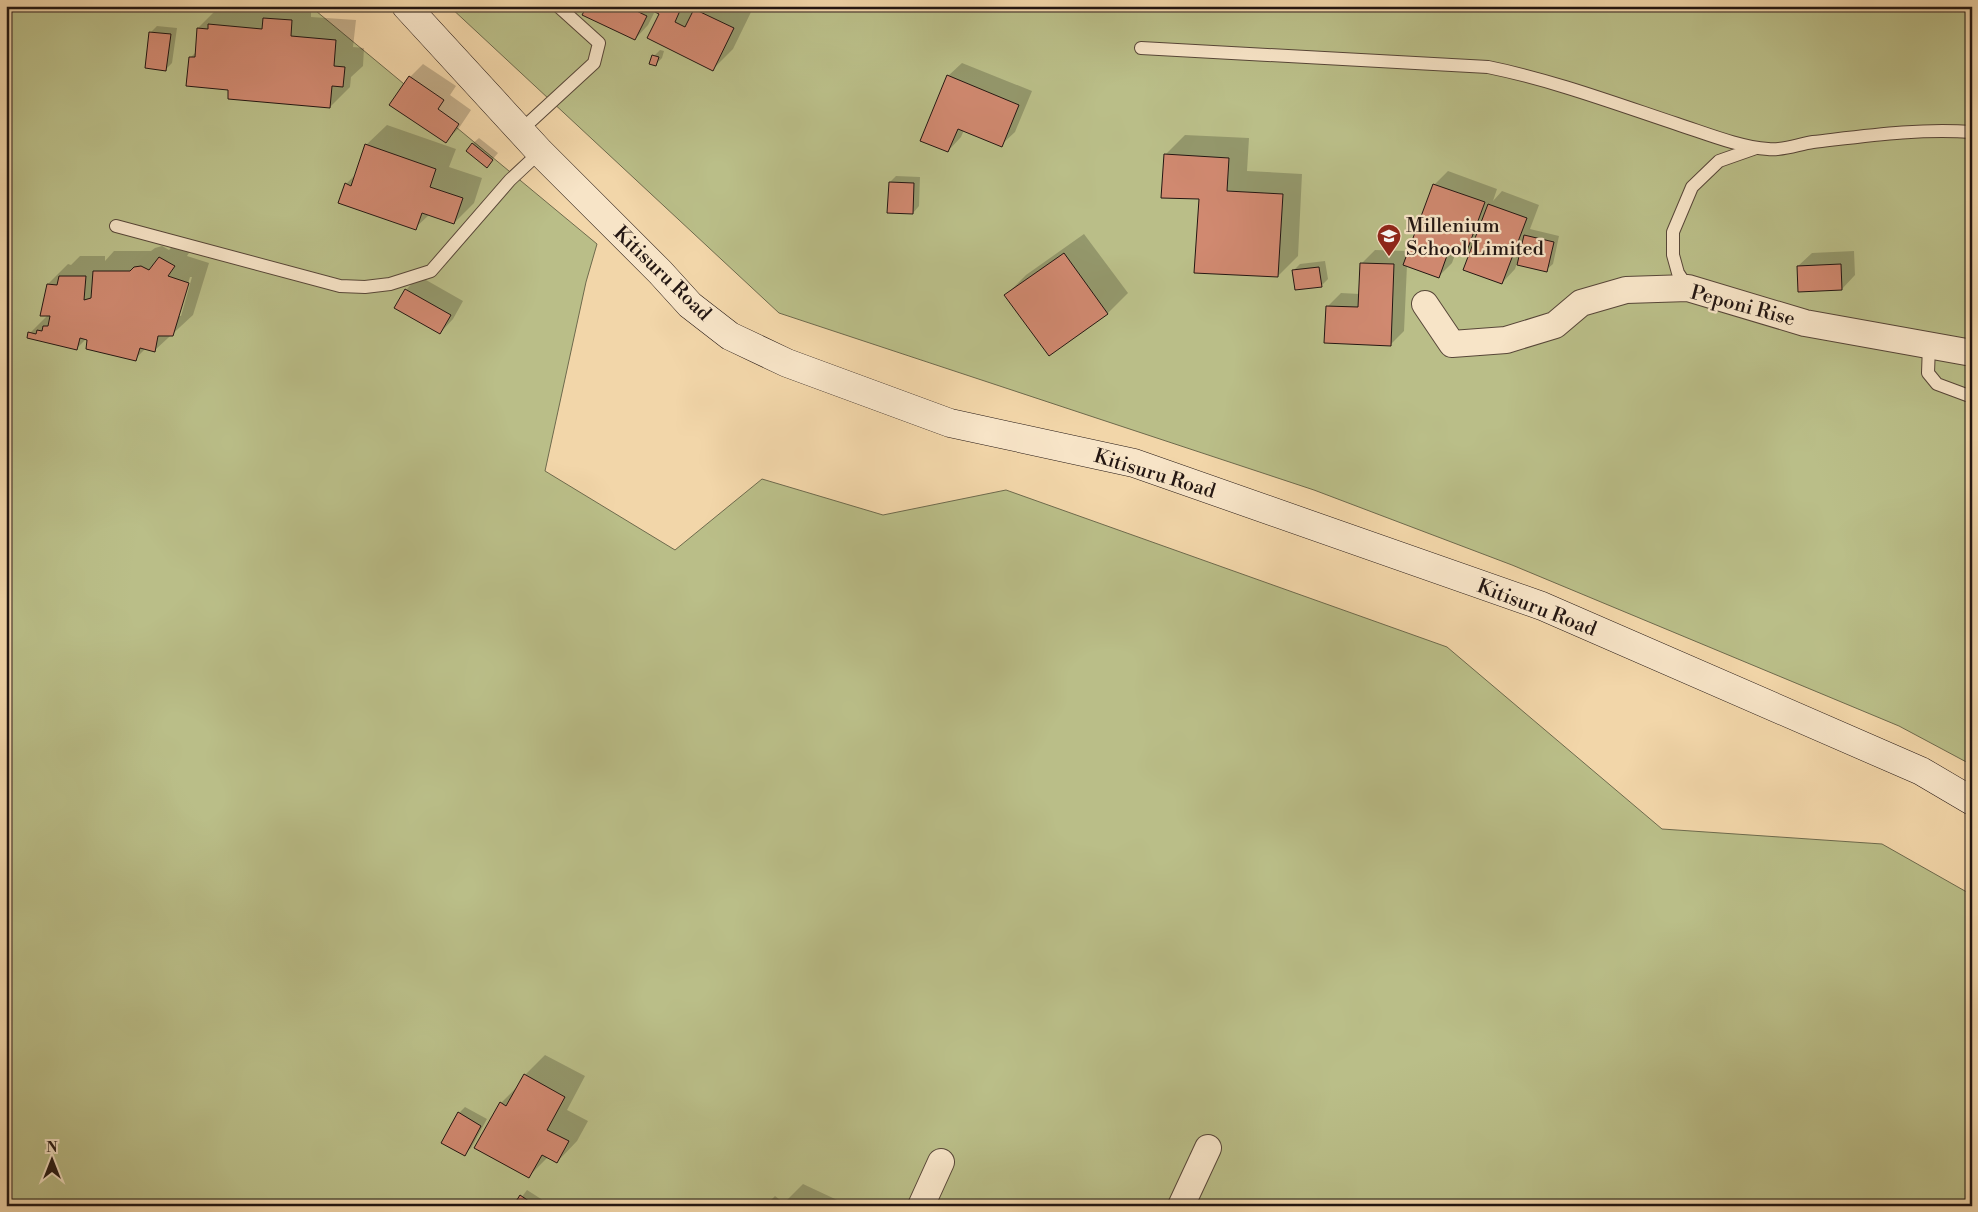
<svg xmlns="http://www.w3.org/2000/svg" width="1978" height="1212" viewBox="0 0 1978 1212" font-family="'Libre Bodoni',serif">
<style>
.green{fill:#babe88;stroke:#6e6a4d}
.shadow{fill:#0003;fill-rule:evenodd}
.building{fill:#d08970;stroke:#231612}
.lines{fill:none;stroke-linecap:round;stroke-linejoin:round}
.lane-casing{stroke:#574638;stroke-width:14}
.street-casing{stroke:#574638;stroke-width:28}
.secondary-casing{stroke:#231612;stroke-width:29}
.lane{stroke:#f7e4c7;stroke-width:12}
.street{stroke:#f7e4c7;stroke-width:26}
.secondary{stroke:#f7e4c7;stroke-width:28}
.labels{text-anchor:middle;stroke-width:4.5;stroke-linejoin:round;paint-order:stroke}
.poi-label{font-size:20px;fill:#231612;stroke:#f7e4c7;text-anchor:start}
.street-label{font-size:20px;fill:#231612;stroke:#f7e4c7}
</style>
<rect width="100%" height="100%" fill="#f2d6a9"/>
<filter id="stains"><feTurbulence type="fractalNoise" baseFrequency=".004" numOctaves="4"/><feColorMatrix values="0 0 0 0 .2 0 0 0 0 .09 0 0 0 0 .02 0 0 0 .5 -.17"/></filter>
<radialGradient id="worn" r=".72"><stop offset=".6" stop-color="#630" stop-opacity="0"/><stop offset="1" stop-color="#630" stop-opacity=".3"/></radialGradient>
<path class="green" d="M6,6H310L597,244L586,282L545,471L675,550L762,479L883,515L1006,490L1447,647L1662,829L1882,844L1972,895V1206H6Z
M449,6H1972V765L1899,726L1512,565L1314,490L779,313Z"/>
<path class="shadow" d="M228,6L275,9L277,6H311V17L356,20L353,47L364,48L363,66L351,77L350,87L330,107L230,89L190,58L196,52L198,28L218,8L225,9Z
M588,6H750L753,8L733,49L713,69L661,13L655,11L648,25L635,39Z
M157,26L177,28L172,63L166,69L151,32Z
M660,50L664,51L662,58L655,65L654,56Z
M962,63L1032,91L1015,132L1001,145L964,130L961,137L948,151V76Z
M423,64L456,86L450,95L471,110L459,128L445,142L410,77Z
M387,125L456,149L449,167L482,178L474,203L454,223L430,214L415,228L346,184L356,174L366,145Z
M1185,135L1249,138L1247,171L1302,174L1298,256L1278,276L1200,198L1165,155Z
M479,138L498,153L487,166L472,144Z
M1448,171L1497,189L1493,201L1502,191L1539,205L1530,229L1559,236L1553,264L1546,270L1517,263L1515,269L1502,283L1473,246L1465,255L1456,252L1452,263L1439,276L1407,265L1404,331L1390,345L1327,307L1341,293L1360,294L1362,263L1375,250L1407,251V257L1434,185Z
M896,176L920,177L919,206L913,213L890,182Z
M1084,234L1128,293L1108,313L1049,355L1006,295L1026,275Z
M181,238L194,245L187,256L209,263L193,315L155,350L146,348L135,359L88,337L76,349L30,333L48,315V284L68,264L71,265L80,256H105V261L114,251H151L155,248L162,246L169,250ZM190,277H192L181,316H178Z
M1854,251L1855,275L1842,289L1798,266L1812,253Z
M1325,261L1328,279L1321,286L1294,270L1300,264Z
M419,276L463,301L453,319L440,333L406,290Z
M545,1055L585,1076L567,1110L588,1121L577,1141L557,1162L548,1157L529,1176L501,1103L519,1085L525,1075Z
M465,1107L487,1119L471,1148L464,1154L459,1113Z
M803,1184L850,1206H765L775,1196L784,1203Z
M527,1190L549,1204L548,1206H515Z"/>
<path class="building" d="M6,6H16L9,13Z
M587,6H626L647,16L635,40L582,15Z
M643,6H682L675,22L685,27L694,9L734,28L713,71L647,38L659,14Z
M263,18L292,20L291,36L336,40L334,66L345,67L343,87L332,86L330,108L228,99V90L186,86L189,57H195L197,28L208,29V24L262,29Z
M149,32L171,34L166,71L145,68Z
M652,55L659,57L656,66L649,64Z
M947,75L1019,105L1002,147L958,129L948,152L920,141Z
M409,76L444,100L438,109L459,124L446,143L389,105Z
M472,143L493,160L487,168L466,151Z
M365,144L436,169L430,187L463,198L454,224L422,213L416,230L338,203L345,183L351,186Z
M1164,154L1229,158L1227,191L1283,194L1278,277L1194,273L1199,199L1161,198Z
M889,182L914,183L913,214L887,213Z
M1433,184L1485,202L1465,256L1449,250L1439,278L1403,265Z
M1488,204L1527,218L1502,284L1463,270Z
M1524,235L1554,242L1547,272L1517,265Z
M1064,253L1108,314L1049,356L1004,295Z
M159,257L175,266L168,276L189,283L173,336H158L155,352L140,348L136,361L86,349L87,340L80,338L77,350L27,338L28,332L36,334L37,330L42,331L43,326H48L50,316H40L47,284L57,285L59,276H86L84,300L91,298L93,271H130L134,267L141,266L149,270Z
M1360,263L1394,264L1391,346L1324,343L1326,306L1358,307Z
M1841,264L1842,290L1798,292L1797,266Z
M1319,267L1322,287L1295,290L1292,270Z
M405,289L451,315L440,334L394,308Z
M524,1074L565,1097L547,1130L569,1141L557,1163L542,1155L529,1178L474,1148L500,1102L506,1106Z
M458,1112L481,1126L465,1156L441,1143Z
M520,1195L536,1206H513Z"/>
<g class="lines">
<defs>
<path id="lane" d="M1141,48L1488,67C1552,80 1614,103 1677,124C1705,133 1739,147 1768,149C1782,151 1799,144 1813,142C1865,136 1919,128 1972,132
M520,131L594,63L599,43L558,6
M116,226L340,286L365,287L390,284L431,271L510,180L540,152
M1688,288L1678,273L1673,255V232L1692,187L1719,161L1756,148
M1929,345L1928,373L1937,384L1972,397"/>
<path id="street" d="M1425,304L1452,344L1506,340L1555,325L1581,303L1626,290L1688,288L1805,323L1972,353
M921,1206L941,1162
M1181,1206L1208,1148"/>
<path id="secondary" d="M406,6L540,152L660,272L690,305L730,336L787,363L950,423L1134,463L1542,606L1921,771L1972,801"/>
</defs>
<use href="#lane" class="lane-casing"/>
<use href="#street" class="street-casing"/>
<use href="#secondary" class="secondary-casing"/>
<use href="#lane" class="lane"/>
<use href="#street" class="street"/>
<use href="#secondary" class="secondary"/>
</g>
<defs>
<symbol id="school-pin" viewBox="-11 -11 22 30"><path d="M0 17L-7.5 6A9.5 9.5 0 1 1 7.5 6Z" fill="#8f2418" stroke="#f7e4c7"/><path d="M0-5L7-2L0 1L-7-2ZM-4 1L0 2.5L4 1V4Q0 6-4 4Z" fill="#fff"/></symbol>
</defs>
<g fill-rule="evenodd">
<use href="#school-pin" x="1375" y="222" width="28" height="38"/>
</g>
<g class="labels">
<g class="poi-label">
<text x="1406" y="232">Millenium<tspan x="1406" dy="23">School Limited</tspan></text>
</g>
<g class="street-label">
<text transform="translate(663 273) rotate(44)" y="7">Kitisuru Road</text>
<text transform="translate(1743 305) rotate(15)" y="7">Peponi Rise</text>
<text transform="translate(1155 473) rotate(17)" y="7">Kitisuru Road</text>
<text transform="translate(1537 607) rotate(21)" y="7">Kitisuru Road</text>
</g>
</g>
<rect width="1978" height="1212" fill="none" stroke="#f2d6a9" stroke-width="25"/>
<rect x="8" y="8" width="1963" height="1197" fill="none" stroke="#231612" stroke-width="2.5"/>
<rect x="12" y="12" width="1953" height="1187" fill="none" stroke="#231612"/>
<g transform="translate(52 1160)" stroke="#f7e4c7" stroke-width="4" paint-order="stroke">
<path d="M0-4L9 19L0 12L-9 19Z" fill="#231612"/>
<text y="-8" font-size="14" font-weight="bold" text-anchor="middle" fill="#231612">N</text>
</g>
<rect width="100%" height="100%" filter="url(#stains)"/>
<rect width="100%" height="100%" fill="url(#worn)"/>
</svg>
